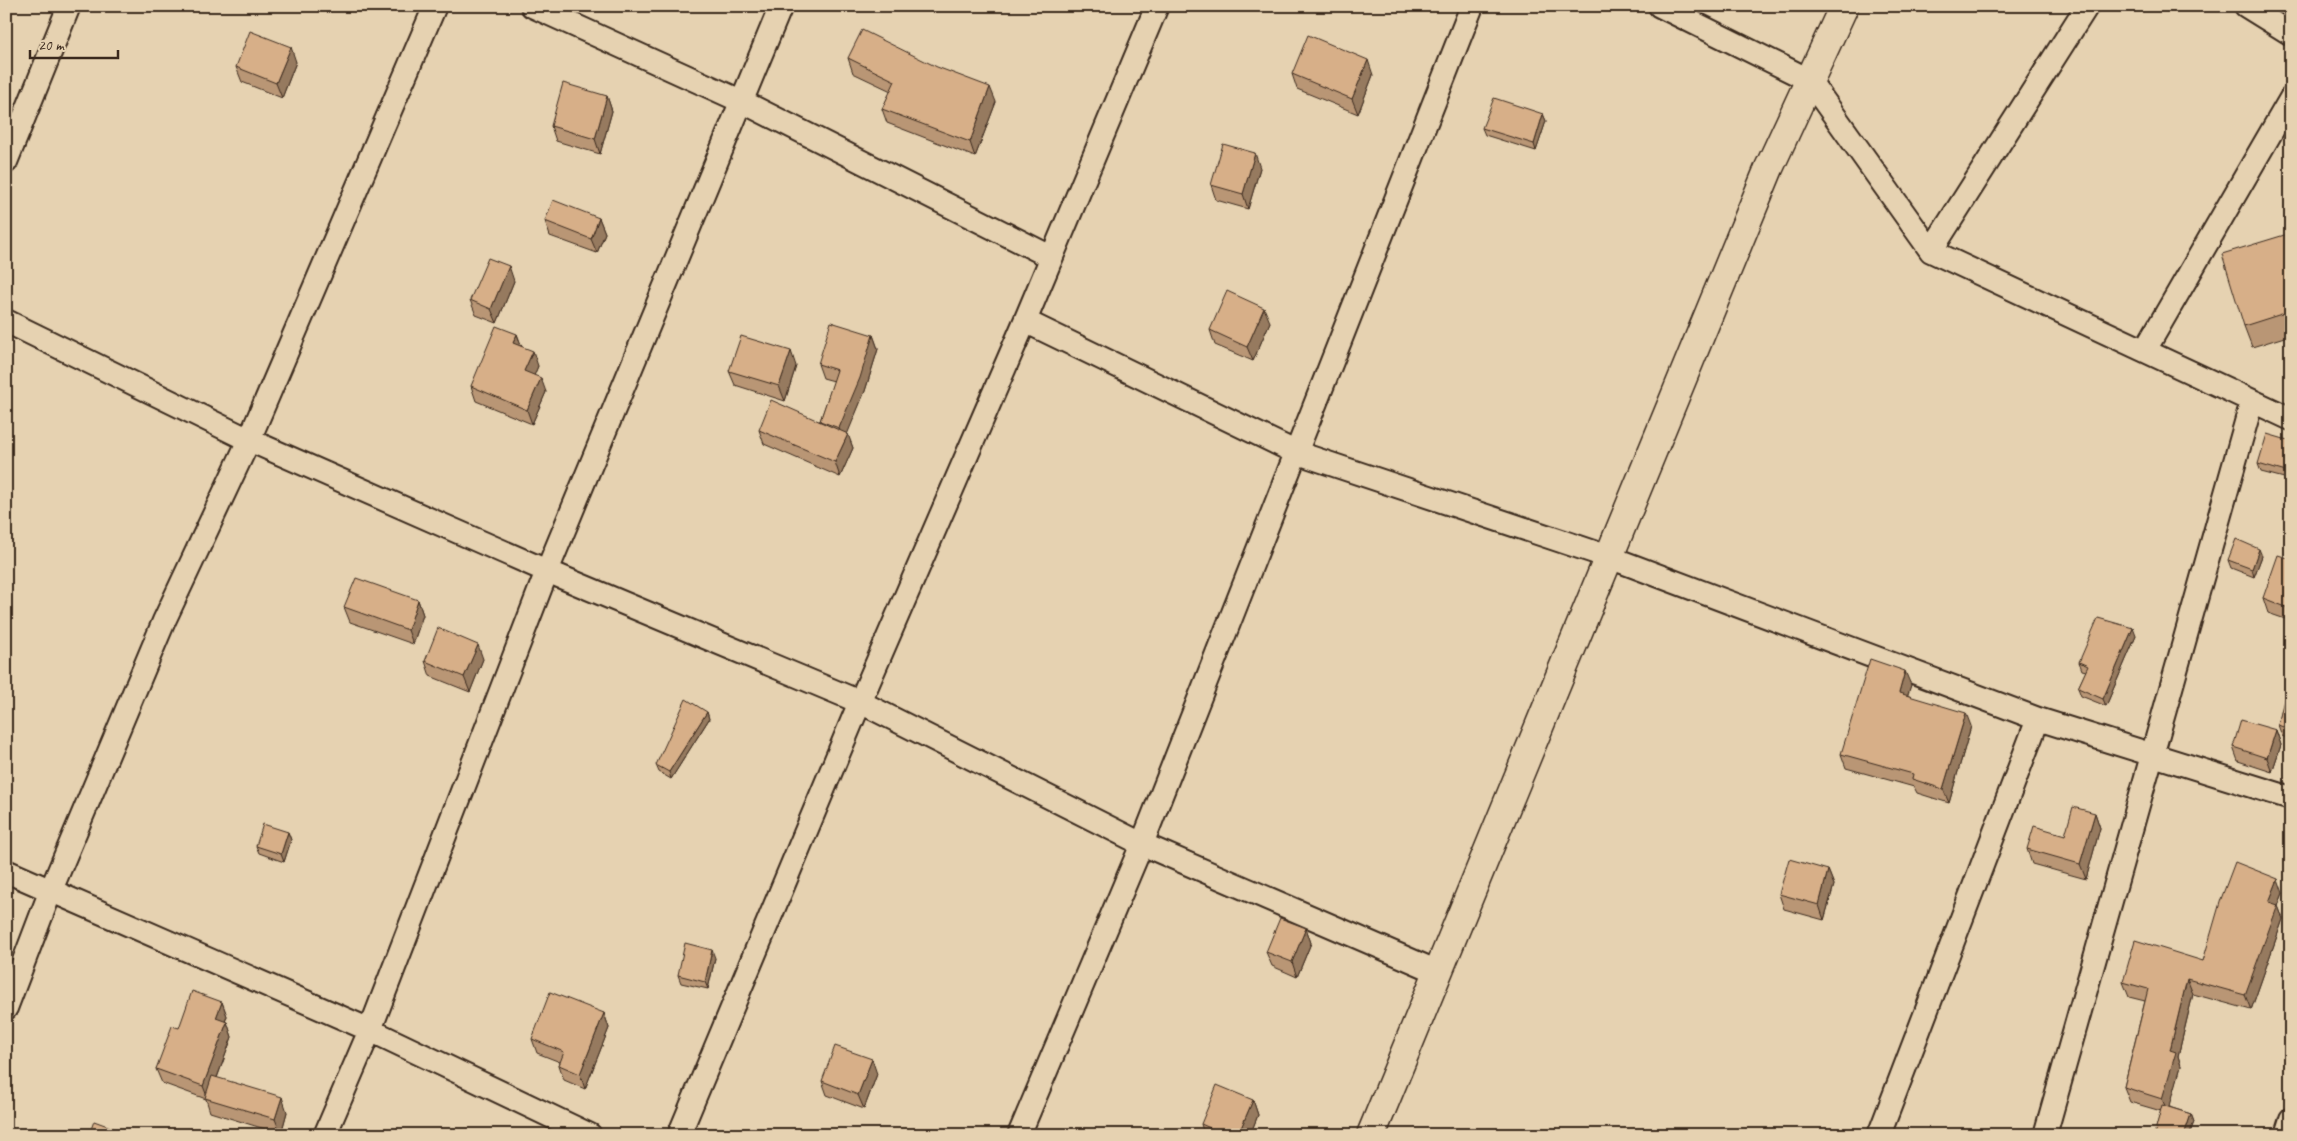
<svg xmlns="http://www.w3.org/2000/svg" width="2297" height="1141" viewBox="0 0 2297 1141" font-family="Caveat,sans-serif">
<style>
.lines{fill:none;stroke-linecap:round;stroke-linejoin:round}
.minor-casing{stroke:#3b2a1e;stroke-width:26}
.tertiary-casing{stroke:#3b2a1e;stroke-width:31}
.minor{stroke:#e6d2b1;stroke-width:22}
.tertiary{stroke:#e6d2b1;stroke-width:28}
.wall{fill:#b99675;stroke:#3b2a1e}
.shaded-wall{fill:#967a5f;stroke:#3b2a1e}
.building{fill:#d7af88;stroke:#3b2a1e}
</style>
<rect width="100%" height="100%" fill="#e6d2b1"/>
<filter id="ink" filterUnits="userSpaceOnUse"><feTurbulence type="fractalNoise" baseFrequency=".02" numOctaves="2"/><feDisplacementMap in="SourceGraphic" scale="10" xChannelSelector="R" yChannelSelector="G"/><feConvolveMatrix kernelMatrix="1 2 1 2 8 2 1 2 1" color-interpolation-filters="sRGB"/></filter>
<g filter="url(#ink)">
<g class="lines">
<defs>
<path id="minor" d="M532,6L743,102L1051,257
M1660,6L1809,80L1931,251L2291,419
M2246,6L2291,34
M6,162L69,6
M1931,251L2087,6
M6,321L249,440L547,571L860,702L1142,844L1438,972
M1025,321L1295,452L1609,557L2038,719L2291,798
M2145,350L2291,98
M6,871L370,1030L590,1135
M6,1008L51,890L164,621L249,440L435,6
M325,1135L370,1030L547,571L781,6
M679,1135L860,702L1025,321L1157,6
M1019,1135L1142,844L1472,6
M1879,1135L2038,719
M2045,1135L2252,401
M2286,1135L2291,1119"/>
<path id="tertiary" d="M1371,1135L1769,168L1844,6"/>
</defs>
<use href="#minor" class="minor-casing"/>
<use href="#tertiary" class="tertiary-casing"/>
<use href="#minor" class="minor"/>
<use href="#tertiary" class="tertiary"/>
</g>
<path class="wall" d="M848,58L996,102L975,157L887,123L882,109L891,91L853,73Z
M296,62L282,98L242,82L236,67Z
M1292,74L1373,75L1358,114L1297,89Z
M607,96L612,111L600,154L556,141L551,126Z
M1543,114L1546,121L1536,151L1485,135L1482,128Z
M1260,168L1248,209L1216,200L1211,185Z
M599,218L605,233L597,253L550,236L545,221Z
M2291,233V335L2252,347L2244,326Z
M514,281L497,323L476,315L470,300Z
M1270,322L1253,361L1215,345L1210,330Z
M517,334L522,347L538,366L534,375L546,392L532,424L476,401L471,386Z
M873,335L878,349L865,391L847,433L853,448L840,477L764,444L759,430L820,421L834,381L823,378L818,364Z
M796,366L785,401L735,385L729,371Z
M2291,441L2288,479L2261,472L2258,464Z
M2262,556L2254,577L2231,568L2228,560Z
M2291,559V621L2268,613L2263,598Z
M418,600L423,615L413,644L350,622L344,607Z
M2136,636L2106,706L2081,696L2078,688L2086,671L2082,670L2079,662Z
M483,659L470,692L430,676L425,661Z
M2291,674V740L2282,736L2278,725Z
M1911,685L1907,695L1971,726L1949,803L1917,793L1914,787L1846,768L1841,754Z
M707,712L709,719L671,779L659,772L656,765Z
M2276,730L2281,745L2272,772L2238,761L2233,747Z
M2095,813L2100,828L2086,879L2032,864L2027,849L2065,835Z
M288,832L291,840L284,862L259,853L256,846Z
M1828,870L1834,885L1824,920L1784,909L1779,894Z
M2283,893L2278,906L2283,919L2251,1010L2193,994L2178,1056L2181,1066L2169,1107L2191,1114L2194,1122L2189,1135H2154L2161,1111L2130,1102L2124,1087L2145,1001L2129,997L2123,982L2203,961Z
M1306,928L1311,943L1297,977L1272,966L1266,952Z
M715,958L708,989L681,983L678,975Z
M222,1002L227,1016L225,1022H227L232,1037L217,1078L287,1112L281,1134L210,1112L206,1099L162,1083L156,1069L179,1028Z
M604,1013L609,1028L585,1089L564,1080L559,1065L560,1062L537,1053L532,1039Z
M877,1074L864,1109L827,1095L822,1081Z
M1253,1100L1258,1115L1250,1135H1204L1201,1124Z"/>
<path class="shaded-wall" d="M291,47L296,62L282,98L276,83Z
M1368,60L1373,75L1358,114L1352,99Z
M990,87L996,102L975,157L970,142Z
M607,96L612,111L600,154L595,139Z
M1543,114L1546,121L1536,151L1534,144Z
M1255,153L1260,168L1248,209L1243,194Z
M599,218L605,233L597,253L591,239Z
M509,266L514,281L497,323L491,309Z
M1264,308L1270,322L1253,361L1247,347Z
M517,334L522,349L513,343Z
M873,335L878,349L865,391L844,442L839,428Z
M533,351L538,366L530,386L524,371Z
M791,351L796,366L785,401L779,386Z
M541,378L546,392L532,424L527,410Z
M848,434L853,448L840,477L835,462Z
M2291,454V471L2288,479L2286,472Z
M2259,549L2262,556L2254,577L2252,569Z
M418,600L423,615L413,644L408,630Z
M2133,628L2136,636L2106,706L2103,699Z
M478,645L483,659L470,692L464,677Z
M1905,671L1911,685L1904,707L1899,693Z
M707,712L709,719L671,779L669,772Z
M1966,713L1971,726L1949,803L1943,789Z
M2276,730L2281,745L2272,772L2267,758Z
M2095,813L2100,828L2086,879L2080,864Z
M288,832L291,840L284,862L281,854Z
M1828,870L1834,885L1824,920L1819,905Z
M2278,879L2283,893L2278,906L2283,919L2251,1010L2245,995L2269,902Z
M1306,928L1311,943L1297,977L1292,962Z
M712,950L715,958L708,989L705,982Z
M2187,979L2193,994L2178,1056L2181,1066L2168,1113L2162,1099L2170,1050Z
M222,1002L227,1016L221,1033L216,1018Z
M604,1013L609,1028L585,1089L580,1074Z
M227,1022L232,1037L209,1099H208L203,1086Z
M872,1059L877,1074L864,1109L858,1095Z
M282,1097L287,1112L281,1134L275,1119Z
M1253,1100L1258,1115L1250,1135H1238Z
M2191,1114L2194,1122L2189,1135H2184Z"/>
<path class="building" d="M862,30L937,67L990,87L970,142L882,109L895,81L848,58Z
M250,31L291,47L276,83L236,67Z
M1308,35L1368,60L1352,99L1292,74Z
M563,83L607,96L595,139L551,126Z
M1494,98L1543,114L1534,144L1482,128Z
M1223,144L1255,153L1243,194L1211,185Z
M553,200L599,218L591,239L545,221Z
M2291,233V311L2244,326L2222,254Z
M488,258L509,266L491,309L470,300Z
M1227,291L1264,308L1247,347L1210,330Z
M831,322L873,335L860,378L839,428L820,421L837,370L818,364Z
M496,326L517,334L513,343L533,351L524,371L541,378L527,410L471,386Z
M741,336L791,351L779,386L729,371Z
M771,400L848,434L835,462L759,430Z
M2267,434L2291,441V454L2286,472L2258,464Z
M2236,539L2259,549L2252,569L2228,560Z
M2278,555L2291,559V609L2263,598Z
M356,578L418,600L408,630L344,607Z
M2098,618L2133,628L2103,699L2078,688L2088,666L2079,662Z
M438,628L478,645L464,677L425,661Z
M1870,659L1905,671L1899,693L1966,713L1943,789L1912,779L1913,774L1841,754Z
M2290,674H2291V730L2278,725Z
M686,699L707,712L669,772L656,765Z
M2241,720L2276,730L2267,758L2233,747Z
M2073,807L2095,813L2080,864L2027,849L2034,826L2065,835Z
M263,824L288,832L281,854L256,846Z
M1789,859L1828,870L1819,905L1779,894Z
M2235,862L2278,879L2269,902L2278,905L2245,995L2187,979L2170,1050L2176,1052L2162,1099L2124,1087L2148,989L2123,982L2135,940L2203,961L2221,899Z
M1280,918L1306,928L1292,962L1266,952Z
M685,943L712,950L705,982L678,975Z
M192,991L222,1002L216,1018L227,1022L203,1086L156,1069L172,1026L179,1028Z
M550,992L604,1013L580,1074L559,1065L564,1052L532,1039Z
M835,1046L872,1059L858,1095L822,1081Z
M212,1076L282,1097L275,1119L205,1098Z
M1217,1085L1253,1100L1238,1135H1226L1201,1124Z
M2162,1105L2191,1114L2184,1135H2154Z
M94,1121L127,1133L126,1135H89Z"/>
</g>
<rect width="2297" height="1141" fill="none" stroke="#e6d2b1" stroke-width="25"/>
<rect x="12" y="12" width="2272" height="1116" fill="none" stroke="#3b2a1e" stroke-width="2" filter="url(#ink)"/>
<path d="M30 50v8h88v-8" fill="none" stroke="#3b2a1e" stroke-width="2.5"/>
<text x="38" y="50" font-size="15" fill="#3b2a1e" stroke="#e6d2b1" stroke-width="4" paint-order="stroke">20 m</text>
</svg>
